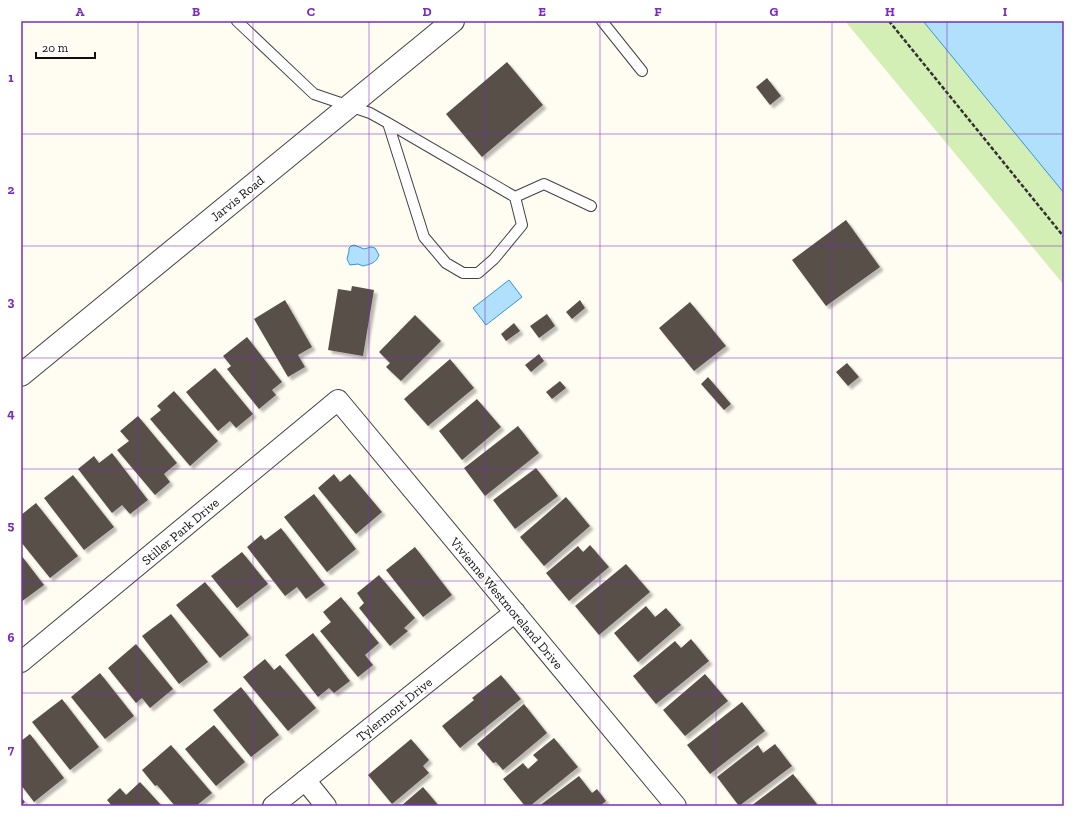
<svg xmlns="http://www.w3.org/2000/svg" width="1085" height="827" viewBox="0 0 1085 827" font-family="'Zilla Slab',serif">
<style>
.green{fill:#d4efb6}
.water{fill:#b0e0fc;stroke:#3097db}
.building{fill:#59504a;filter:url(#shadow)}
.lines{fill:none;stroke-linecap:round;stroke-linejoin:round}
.service-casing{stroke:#424242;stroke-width:12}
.minor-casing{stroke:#424242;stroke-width:22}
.tertiary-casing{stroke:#424242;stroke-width:24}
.path{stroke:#313131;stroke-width:2.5;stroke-dasharray:4 2;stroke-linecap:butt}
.service{stroke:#fff;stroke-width:10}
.minor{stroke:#fff;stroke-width:20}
.tertiary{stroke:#fff;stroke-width:22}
.grid{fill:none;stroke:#7b2cbf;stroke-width:1;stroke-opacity:0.55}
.labels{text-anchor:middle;stroke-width:4;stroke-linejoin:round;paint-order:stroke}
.street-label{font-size:13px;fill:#0f0f0f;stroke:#fff}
.neatline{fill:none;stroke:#7b2cbf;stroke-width:1.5}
.grid-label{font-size:13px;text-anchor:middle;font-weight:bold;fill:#7b2cbf}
</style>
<defs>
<filter id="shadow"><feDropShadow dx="3.5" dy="3.5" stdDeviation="1" flood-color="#0004"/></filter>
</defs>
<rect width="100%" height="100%" fill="#fffcf2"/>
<path class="green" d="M845,21H1064V285Z"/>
<path class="water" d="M923,21H1064V193Z
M354,245L364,249L371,247L375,248L379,255C376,263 371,264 363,266L358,264L350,265L347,259L349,251V248L351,246Z
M509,280L522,297L486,325L473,308Z"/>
<path class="building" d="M507,62L543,105L482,157L446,114Z
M767,78L781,96L770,105L756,87Z
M846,220L880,267L826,306L792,260Z
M352,286L374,290L363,356L328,350L338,289L351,291Z
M285,300L312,347L298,355L305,367L288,377L254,319Z
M580,300L585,308L572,319L566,312Z
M690,302L726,346L694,371L659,328Z
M547,314L555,326L539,338L530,326Z
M415,315L441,341L401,381L386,367L390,363L379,352Z
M514,323L520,331L506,341L501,334Z
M247,337L282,382L272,390L276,395L259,409L227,369L231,366L223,356Z
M539,354L544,361L531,372L525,365Z
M450,359L474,388L428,426L404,399Z
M847,363L859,377L848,386L836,372Z
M215,368L253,414L236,428L230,421L218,431L186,392Z
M708,377L731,404L724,410L701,384Z
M560,381L566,388L552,399L546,392Z
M174,391L218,441L190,466L150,419L161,410L157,406Z
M477,399L501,427L462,460L439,431Z
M138,416L177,463L164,474L170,482L155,495L117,450L129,441L120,431Z
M518,426L539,453L485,496L464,468Z
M112,453L148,500L130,514L122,505L112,513L78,469L94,456L99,463Z
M536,468L558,496L515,529L493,500Z
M334,474L340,482L350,474L382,512L356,534L318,488Z
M73,475L114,527L84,550L44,498Z
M314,494L356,549L327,572L284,517Z
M566,497L590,526L544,566L520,537Z
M36,503L78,556L50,578L21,542V515Z
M281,528L325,585L306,599L297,587L285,596L247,547L261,535L265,540Z
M590,545L609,567L569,601L546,573L578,546L583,552Z
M415,547L452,595L423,617L386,570Z
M242,552L268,584L237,608L211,576Z
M21,555L44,585L21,602Z
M626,564L650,592L599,635L575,606Z
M379,575L415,618L404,628L408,631L390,646L359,608L364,603L357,593Z
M205,582L249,635L220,658L176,605Z
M341,597L379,643L365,655L373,665L358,677L320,631L331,622L323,612Z
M646,606L655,617L666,608L681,625L638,662L614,633Z
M171,614L208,662L179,684L142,636Z
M313,633L350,681L334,693L329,688L318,697L285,655Z
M691,639L709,661L656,704L633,676L675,641L681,648Z
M136,644L173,689L150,708L142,698L136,703L108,668Z
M265,659L274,670L280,665L316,708L288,731L243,677Z
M100,673L134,716L105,739L71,697Z
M705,674L728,701L685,736L663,710Z
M501,675L521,699L460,748L442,726L474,700L472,698Z
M241,687L279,735L251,757L213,710Z
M62,699L99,747L70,770L32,722Z
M742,702L765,731L710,774L687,745Z
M524,704L547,733L503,770L496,762L493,763L477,744Z
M214,725L245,762L216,786L185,749Z
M30,734L64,778L34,802L21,785V741Z
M554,738L578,767L530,806H525L503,779L523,763L528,769L538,760L533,755Z
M411,739L429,760L423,766L429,773L392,804L368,775Z
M775,744L792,766L739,806L717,777L758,745L763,753Z
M171,745L212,793L196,806H175L157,785L155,786L142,770Z
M793,774L817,804L814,806H751Z
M579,776L592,793L597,789L606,801L600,806H539Z
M140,782L162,806H112L107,800L120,788L126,795Z
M423,787L439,806H401Z
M21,797L25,802L21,806Z"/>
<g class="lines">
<defs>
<path id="service" d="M237,21L314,94L370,113L388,123L515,197L522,225L494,259L478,273H463L446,263L424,237L388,123
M602,21L642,71
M515,197L544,184L591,206"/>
<path id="minor" d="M21,662L338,400L676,806
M305,780L326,806
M273,806L515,612"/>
<path id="tertiary" d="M21,375L453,21"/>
</defs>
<use href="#service" class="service-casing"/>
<use href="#minor" class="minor-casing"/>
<use href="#tertiary" class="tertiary-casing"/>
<path class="path" d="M889,21L1064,237"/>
<use href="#service" class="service"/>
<use href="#minor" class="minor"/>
<use href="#tertiary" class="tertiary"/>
</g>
<path class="grid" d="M138,21V806M253,21V806M369,21V806M485,21V806M600,21V806M716,21V806M832,21V806M947,21V806M21,134H1064M21,246H1064M21,358H1064M21,469H1064M21,581H1064M21,693H1064"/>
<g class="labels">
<g class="street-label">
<text transform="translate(237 198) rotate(-39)" y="5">Jarvis Road</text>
<text transform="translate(180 531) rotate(-40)" y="5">Stiller Park Drive</text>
<text transform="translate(507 603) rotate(50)" y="5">Vivienne Westmoreland Drive</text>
<text transform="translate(394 709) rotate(-39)" y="5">Tylermont Drive</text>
</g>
</g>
<rect width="1085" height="827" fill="none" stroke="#ffffff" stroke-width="44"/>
<path d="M36 52v6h59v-6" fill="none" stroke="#0f0f0f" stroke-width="2"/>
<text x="42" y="52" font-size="12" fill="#0f0f0f" stroke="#ffffff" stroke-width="3" paint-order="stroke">20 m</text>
<rect x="22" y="22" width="1041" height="783" class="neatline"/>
<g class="grid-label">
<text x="80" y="16">A</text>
<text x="196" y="16">B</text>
<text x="311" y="16">C</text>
<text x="427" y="16">D</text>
<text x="542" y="16">E</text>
<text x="658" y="16">F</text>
<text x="774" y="16">G</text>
<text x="890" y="16">H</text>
<text x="1005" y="16">I</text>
<text x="11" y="82">1</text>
<text x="11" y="194">2</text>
<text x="11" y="306">3</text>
<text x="11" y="418">4</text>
<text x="11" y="530">5</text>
<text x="11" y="642">6</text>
<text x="11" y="754">7</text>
</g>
</svg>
